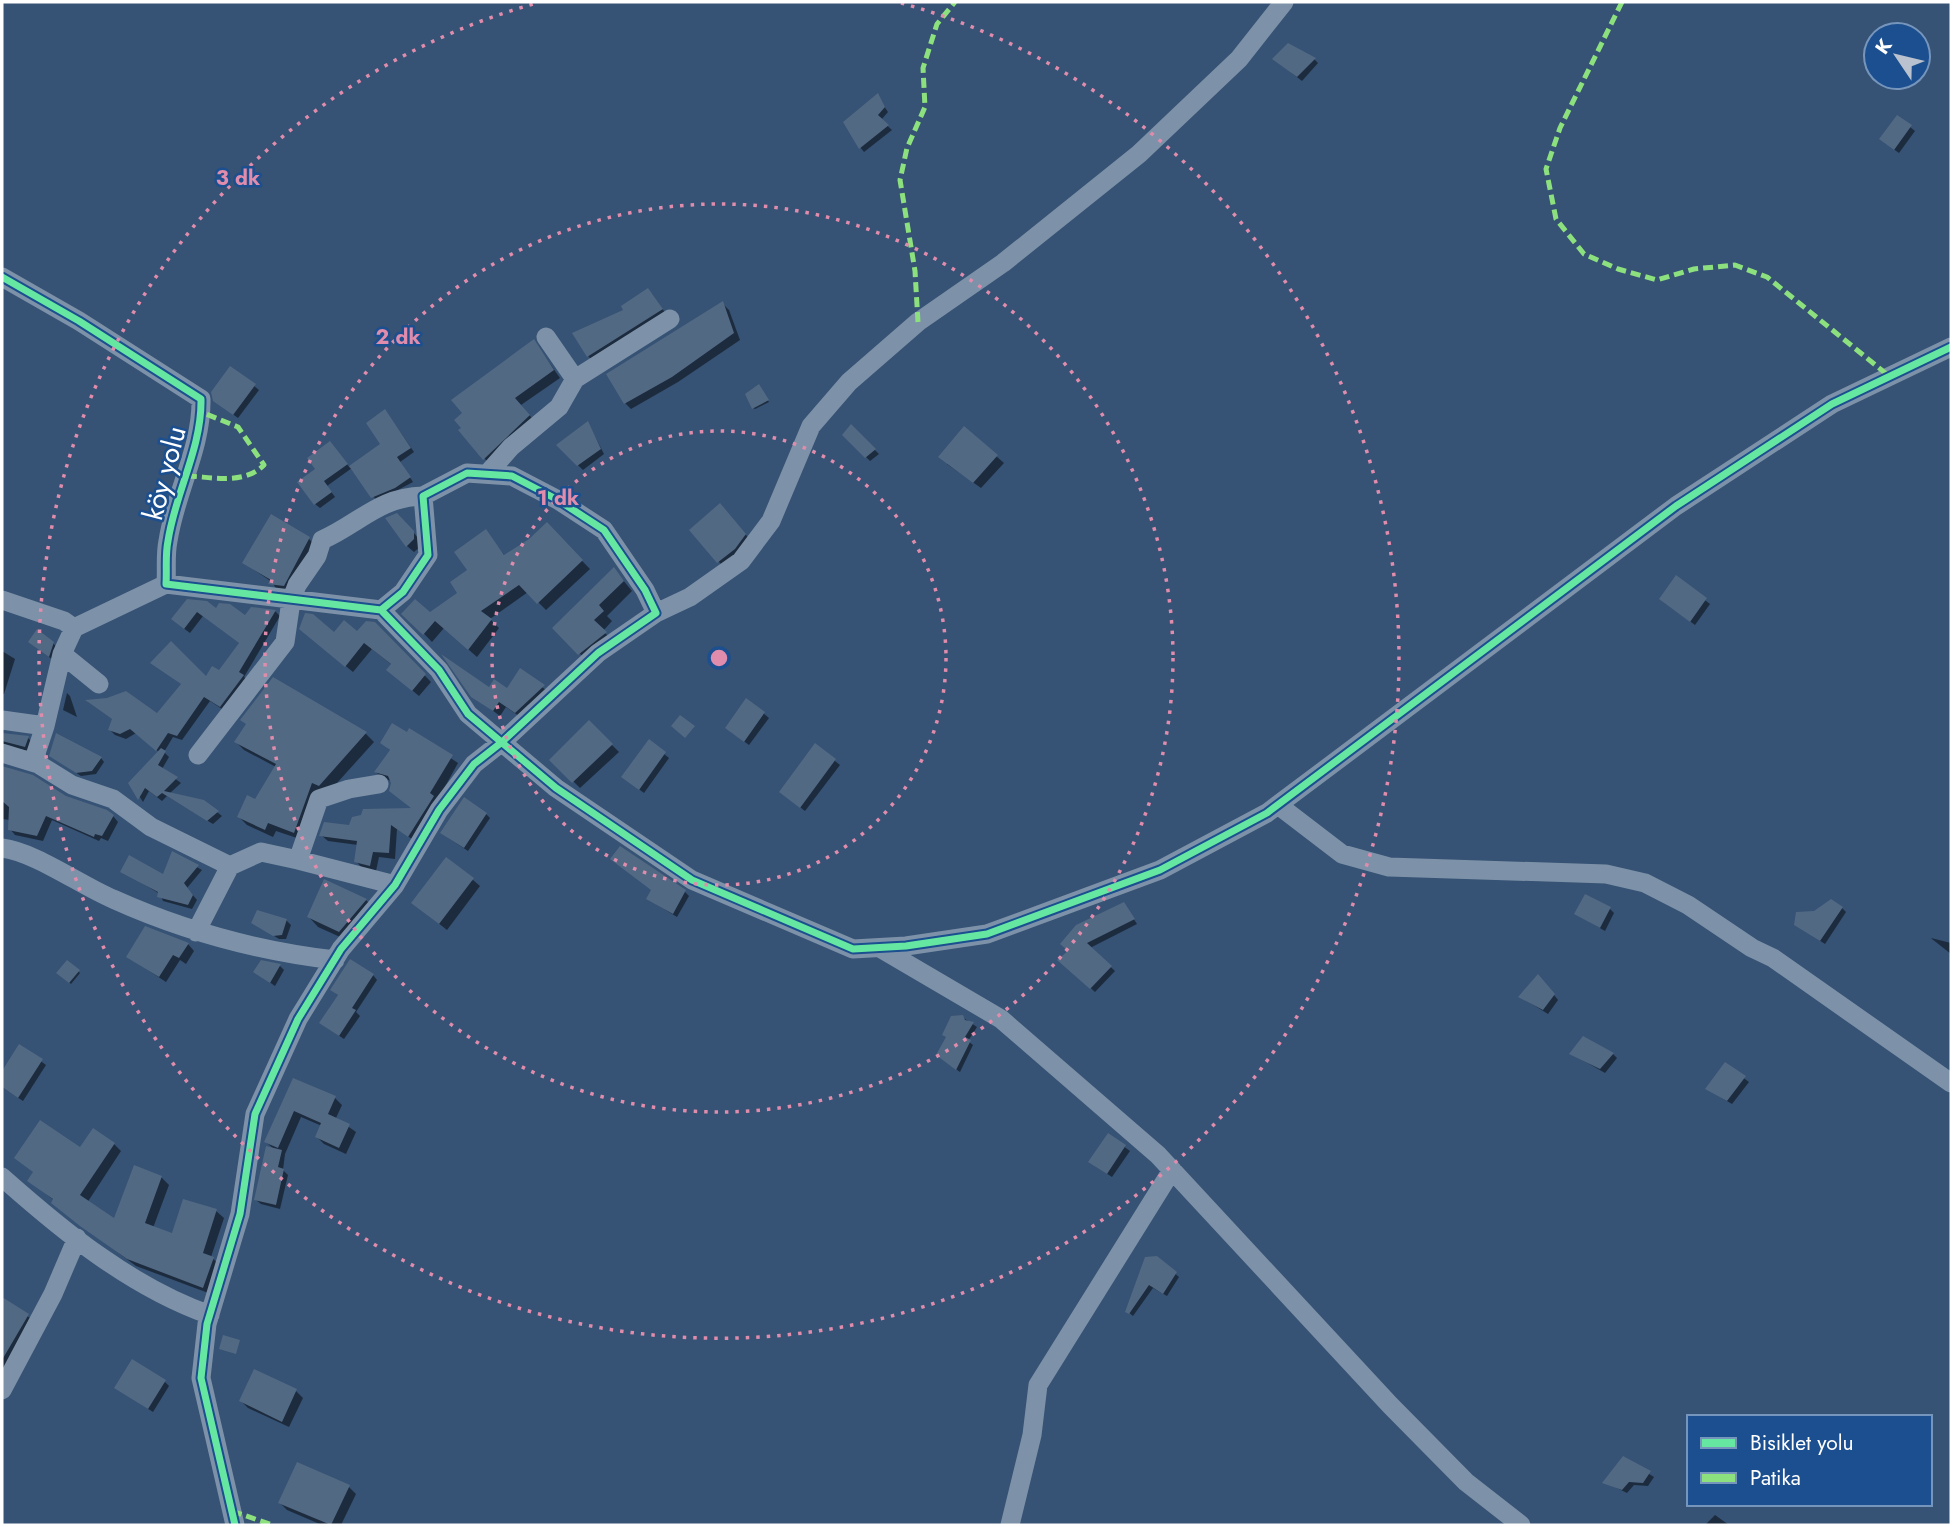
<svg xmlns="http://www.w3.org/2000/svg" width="1953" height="1527" viewBox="0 0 1953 1527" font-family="Jost,sans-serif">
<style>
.shadow{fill:#0007}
.building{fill:#526984}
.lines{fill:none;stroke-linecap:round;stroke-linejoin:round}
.minor{stroke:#7d92a8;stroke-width:19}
.quiet{stroke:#8de07e;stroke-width:5;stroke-dasharray:10 5;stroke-linecap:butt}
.cycleway-casing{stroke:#1b4f8f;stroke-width:11}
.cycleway{stroke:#66e7a1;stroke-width:7}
.ring{fill:none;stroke:#e08cad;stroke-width:3.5;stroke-dasharray:3.5 7}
.labels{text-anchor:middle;stroke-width:5;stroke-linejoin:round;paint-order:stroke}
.street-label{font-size:28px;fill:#fff;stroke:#1b4f8f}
.centre{fill:#e08cad;stroke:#1b4f8f;stroke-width:3.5}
.ring-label{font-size:21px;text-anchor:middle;font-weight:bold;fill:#e08cad;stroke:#1b4f8f;stroke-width:5;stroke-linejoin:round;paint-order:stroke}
</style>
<rect width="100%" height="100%" fill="#365274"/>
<path class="shadow" d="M1314,59L1318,63L1302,81L1279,63Z
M877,96L888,112L881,120L892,130L864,152L860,147Z
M1910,127L1915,131L1899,153L1885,143Z
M652,294L666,314L592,360L588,356L625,310Z
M723,304L729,310L740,340L678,382L631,409L625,403Z
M534,341L560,378L521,405L536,423L491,466L461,430Z
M254,386L259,390L238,418L220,405Z
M760,388L769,402L755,409L753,408Z
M389,416L414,452L400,462L413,482L377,501L352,468L327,486L335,497L320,508L315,504L317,469L334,447L350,468L382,444Z
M588,423L604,454L583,470L558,446Z
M851,427L879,454L870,461L844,435Z
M964,428L1004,463L981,488L947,464Z
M727,513L752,542L725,568L719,562Z
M404,522L420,540L421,546L414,552L407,546Z
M547,525L590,569L546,610L528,592L490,619L499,628L477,657L444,628L432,642L404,613L429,615L460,593L486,532L505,556L531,541Z
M309,539L316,546L291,592L277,590L272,582L244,563Z
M614,569L632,591L607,616L612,621L603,631L615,643L589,663L555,628Z
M1676,578L1710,604L1695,625L1665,603Z
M188,601L245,617L252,608L275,611L280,616L244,677L248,681L225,711L210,701L182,740L173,737L164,752L169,757L162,769L181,783L169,794L203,801L222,816L213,824L167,796L162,801L149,791L143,802L131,783L159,752L136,733L126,739L115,735L110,730L114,720L88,702L157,716L183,685L152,663L206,678L220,673L241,644L203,616L190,633L178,624Z
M374,623L431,682L419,696L395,676L392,665L372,649L353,672L309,636L358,633Z
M53,643L57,648L53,660L35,646Z
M2,651L15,659L4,694H2Z
M520,671L550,693L522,718L506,707L500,716L472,695L489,689L508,690Z
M274,679L366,734L374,742L328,793L303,840L276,831L273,837L247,825L239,817L256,801L276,767L244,750L236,742Z
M67,693L70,696L77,717L63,710Z
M747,700L769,718L749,745L731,732Z
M589,722L619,752L580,788L552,760Z
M410,731L458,763L415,841L397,829L395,859L379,857L376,871L362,868L356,861L358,845L328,841L321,835L414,809L392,781L382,778L376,772L391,751L382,743L407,735Z
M2,734L28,738L32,742L29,751L4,746Z
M649,742L669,758L644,793L628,781Z
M816,746L840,765L805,811L786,796Z
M51,756L101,758L104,762L96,774L81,776Z
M2,766L32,777L65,797L113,816L118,822L108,841L101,838L99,841L52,820L43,841L15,835L10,829V820L2,819Z
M486,814L490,818L468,851L447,837Z
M173,854L202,870L187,888L197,900L192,909L163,901L160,894L122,871L164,877Z
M473,880L480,886L447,930L413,903Z
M653,890L685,892L689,896L677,917L648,899Z
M366,900L375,909L349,941L318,927L309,917Z
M1124,904L1137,924L1090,948L1115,971L1095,992L1060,960Z
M1842,908L1846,912L1825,944L1796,925Z
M1610,909L1614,913L1605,931L1576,914Z
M286,920L291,925L286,939H279L253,923Z
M1931,938L1951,943V954L1932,939Z
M188,944L194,951L186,964L180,960L166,982L128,957Z
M67,962L80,973L71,984L59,973Z
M262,962L280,966L284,970L275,986L255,972Z
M373,975L377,980L356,1012L360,1016L344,1039L326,1027L339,996L332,990Z
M1543,981L1558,1000L1548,1014L1521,997Z
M962,1017L977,1027L968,1041L973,1045L960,1072L942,1059Z
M20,1046L46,1065L23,1101L2,1087V1074Z
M1572,1054H1613L1617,1058L1605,1073Z
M1726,1065L1749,1082L1732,1104L1707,1089Z
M294,1080L335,1098L342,1105L336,1118L356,1132L346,1154L324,1144L317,1137L322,1126L301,1117L285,1154L283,1170L288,1175L280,1209L261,1204L256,1200L275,1150L266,1142Z
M1108,1135L1130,1151L1112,1177L1095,1166Z
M114,1144L121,1151L87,1203L115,1221L161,1177L169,1185L153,1228L174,1235L216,1211L224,1218L211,1257L221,1266L211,1294L136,1266L61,1210L55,1201L30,1181L35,1173L16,1158Z
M1156,1258L1179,1277L1167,1296L1153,1288L1133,1316L1127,1311Z
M2,1299L33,1320L2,1373Z
M255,1371L296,1391L303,1398L289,1427L248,1408L241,1401Z
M165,1382L169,1386L153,1412L116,1388Z
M1623,1458L1654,1477L1648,1486L1634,1485L1627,1493L1605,1482Z
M349,1487L356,1494L341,1525H322L287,1510L280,1503Z
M1715,1515L1729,1525H1705Z"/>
<path class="building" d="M1288,43L1316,58L1297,77L1272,59Z
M878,93L885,107L878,115L889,125L859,149L843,122Z
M1897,115L1912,125L1894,150L1879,139Z
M648,288L663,309L587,357L572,333L623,310L621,306Z
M723,301L734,333L672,377L624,404L606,374Z
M534,339L554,370L515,398L530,415L483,460L458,430L461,428L454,420L462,413L451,400Z
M230,366L256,384L233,415L213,401L211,392Z
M759,384L769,400L752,409L745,394Z
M385,409L411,448L397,457L411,477L395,488L371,498L349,466L380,444L366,423Z
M588,421L601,449L577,466L556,445Z
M851,424L876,449L865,458L842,435Z
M964,426L998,455L973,483L938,457Z
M330,441L348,464L324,481L332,492L314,505L297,482L315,469L307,458Z
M720,503L746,534L735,549L717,563L689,530Z
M397,513L414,531V539L406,547L385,518Z
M271,514L310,537L284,586L268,584L271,580L242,563Z
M547,522L583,560L537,604L519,585L481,611L492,619L468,650L435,621L423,635L401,614L415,599L430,612L457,593L450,582L467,570L454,552L486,529L504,555L529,539Z
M614,567L624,581L599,605L604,611L594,620L607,632L578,655L552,628Z
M1676,575L1707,598L1690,622L1659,599Z
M187,599L207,601L216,608L219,603L230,604L245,615L251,607L276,610L239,672L244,675L220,707L204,697L177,736L168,733L156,751L130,729L120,734L108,730L112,719L85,700L107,698L126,691L157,713L181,684L150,663L171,641L206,676L212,666L219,670L239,643L197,612L184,629L171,619Z
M305,613L313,614L334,632L344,620L357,631L366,621L375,622L426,674L412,691L386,670L391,664L364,643L345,667L299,629Z
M37,629L54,642L49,657L28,642Z
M441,654L489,687L494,679L507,688L520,668L545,685L515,713L499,702L493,711L471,697Z
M273,677L367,732L319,786L312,783L294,833L268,823L265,830L237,817L247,795L255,799L276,764L234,742L246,724L240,720Z
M746,698L765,712L744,742L725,728Z
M680,715L695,726L685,738L671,726Z
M589,720L613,744L572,783L549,760Z
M392,723L407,732L409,728L453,755L430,793L434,796L408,837L391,825L389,853L373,852L370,866L354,862L357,841L319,836L324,822L349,825L352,817L361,815L363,809L411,808L389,791L391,783L388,776L374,772L390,750L380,743Z
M2,733L29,736L25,747L2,741Z
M56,733L102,757L92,771L76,773L49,756Z
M649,739L666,752L639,790L621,777Z
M815,743L836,759L800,808L779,792Z
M161,748L166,751L158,765L178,777L164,791L204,800L219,811L207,821L162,793L157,797L145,788L138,800L128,783Z
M2,766L33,775L66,796L107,810L114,815L102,836L95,834L94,837L46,816L37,836L8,830L9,807L2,801Z
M464,797L487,813L464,848L440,833Z
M620,846L686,890L673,914L646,899L651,890L610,859Z
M172,851L199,865L184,883L193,895L188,905L157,897L158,892L120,872L129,855L163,874Z
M446,857L474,878L439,924L411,903Z
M324,879L367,899L339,932L307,917Z
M1585,894L1611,907L1600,928L1574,914Z
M1831,899L1843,907L1820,941L1794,925L1796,912L1814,911Z
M1124,902L1135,919L1087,943L1112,966L1090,989L1057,960L1068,951L1060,944L1076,925Z
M257,910L287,919L282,935L273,936L251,923Z
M145,926L189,943L179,958L173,955L159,977L126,957Z
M350,959L374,974L352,1008L356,1010L339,1036L319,1023L338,995L330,990Z
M67,960L80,970L69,983L56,973Z
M261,960L281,964L270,983L253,972Z
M1538,974L1555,994L1543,1010L1518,997Z
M963,1015L965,1020L974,1022L965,1037L971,1040L956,1070L936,1055L946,1037L942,1035L951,1016Z
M1583,1036L1614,1053L1600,1069L1569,1054Z
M19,1044L43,1059L18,1098L2,1087V1071Z
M1725,1062L1746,1076L1727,1101L1705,1089Z
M293,1078L336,1096L328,1114L350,1124L339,1148L315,1137L321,1123L294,1111L278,1148L264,1142Z
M40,1120L80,1147L93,1128L115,1143L80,1195L114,1218L134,1165L162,1176L145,1223L172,1233L183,1199L217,1209L203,1253L214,1257L203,1288L127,1259L80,1226L51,1203L53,1199L27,1181L33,1172L14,1158Z
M1108,1133L1126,1145L1107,1174L1088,1162Z
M266,1146L282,1150L278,1167L284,1169L276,1205L254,1200Z
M1157,1256L1177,1272L1163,1294L1149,1285L1129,1314L1125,1312L1145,1257Z
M2,1297L29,1314L2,1360Z
M223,1335L240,1340L236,1354L219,1349Z
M132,1359L166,1380L148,1409L114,1388Z
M254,1369L297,1389L282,1422L239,1401Z
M1623,1456L1651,1471L1643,1483L1629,1482L1622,1490L1602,1483Z
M297,1462L350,1485L331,1525L278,1503Z"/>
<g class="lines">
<path class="minor" d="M2,277L79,321L201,399C202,448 175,493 168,541C165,555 167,570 166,584L381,610L439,670L468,714L556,788L692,880L853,949L906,946L987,934L1160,870L1267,813L1676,506L1832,404L1951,347
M546,337L575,379
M487,474L511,447L559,407L575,379L670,319
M2,600L64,621L74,628L166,584
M656,613L690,597L741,561L771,521L811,426L849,382L918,322L1003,263L1139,154L1239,59L1284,2
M62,654L99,684
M2,720L45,726L62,654L74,628
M2,753L38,764L72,785L113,799L151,827L230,866L196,932
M198,755L285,642L291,601L297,585L317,556L322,540C360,523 379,497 423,496
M38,764L36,753L45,726
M1278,805L1342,854L1389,867L1606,874L1645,883L1688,905L1752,948L1773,958L1951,1083
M2,848C35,852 80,885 113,899C184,931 257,951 335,960
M298,860L395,885
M230,866L261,852L298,860L319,799L349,789L379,784
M880,948L1001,1019L1158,1155L1390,1405L1466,1482L1521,1525
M2,1177C64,1232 131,1287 210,1315
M2,1390L53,1294L77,1238
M235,1525L201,1378L207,1324L240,1214L255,1114L298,1019L341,949L395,885L439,810L474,764L502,742L598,653L656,613L645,590L604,530L558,500L512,476L467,473L423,496L428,555L403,592L381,610
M1010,1525L1032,1435L1038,1385L1172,1170"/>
<path class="quiet" d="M1622,2L1560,128L1546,169L1556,219L1584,254L1618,269L1657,280L1694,269L1735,265L1767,277L1889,376
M918,322L915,271L900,180L907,148L925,107L923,68L937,24L955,2
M187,476C213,477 244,485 264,465L238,427L201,412
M232,1511L272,1525"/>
<defs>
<path id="cycleway" d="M2,277L79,321L201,399C202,448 175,493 168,541C165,555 167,570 166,584L381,610L439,670L468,714L556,788L692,880L853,949L906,946L987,934L1160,870L1267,813L1676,506L1832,404L1951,347
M235,1525L201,1378L207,1324L240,1214L255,1114L298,1019L341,949L395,885L439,810L474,764L502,742L598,653L656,613L645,590L604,530L558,500L512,476L467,473L423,496L428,555L403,592L381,610"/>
</defs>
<use href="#cycleway" class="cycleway-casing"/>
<use href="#cycleway" class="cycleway"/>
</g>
<g class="ring">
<circle cx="719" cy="658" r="227"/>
<circle cx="719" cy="658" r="454"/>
<path d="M901 3A680 680 0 1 1 537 3"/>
</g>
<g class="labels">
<g class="street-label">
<text transform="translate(164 473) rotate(-75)" y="10">köy yolu</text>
</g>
</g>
<circle cx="719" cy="658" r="10" class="centre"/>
<g class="ring-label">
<text x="238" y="185">3 dk</text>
<text x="398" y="344">2 dk</text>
<text x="558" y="505">1 dk</text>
</g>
<rect width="1953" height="1527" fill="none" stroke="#ffffff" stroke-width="7"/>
<rect x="1687" y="1415" width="245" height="91" fill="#1b4f8f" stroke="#7695bc" stroke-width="2"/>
<rect x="1701" y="1438" width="35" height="10" fill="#66e7a1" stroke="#7695bc" stroke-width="2"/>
<text x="1750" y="1450" font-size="21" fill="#ffffff">Bisiklet yolu</text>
<rect x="1701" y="1473" width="35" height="10" fill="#8de07e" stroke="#7695bc" stroke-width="2"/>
<text x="1750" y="1485" font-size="21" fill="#ffffff">Patika</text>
<g transform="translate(1897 56) rotate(305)"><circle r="33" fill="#1b4f8f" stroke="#7695bc" stroke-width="2"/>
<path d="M0-5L12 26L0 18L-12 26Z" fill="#b9c2ce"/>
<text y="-10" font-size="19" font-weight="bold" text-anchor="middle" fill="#ffffff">K</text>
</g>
</svg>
